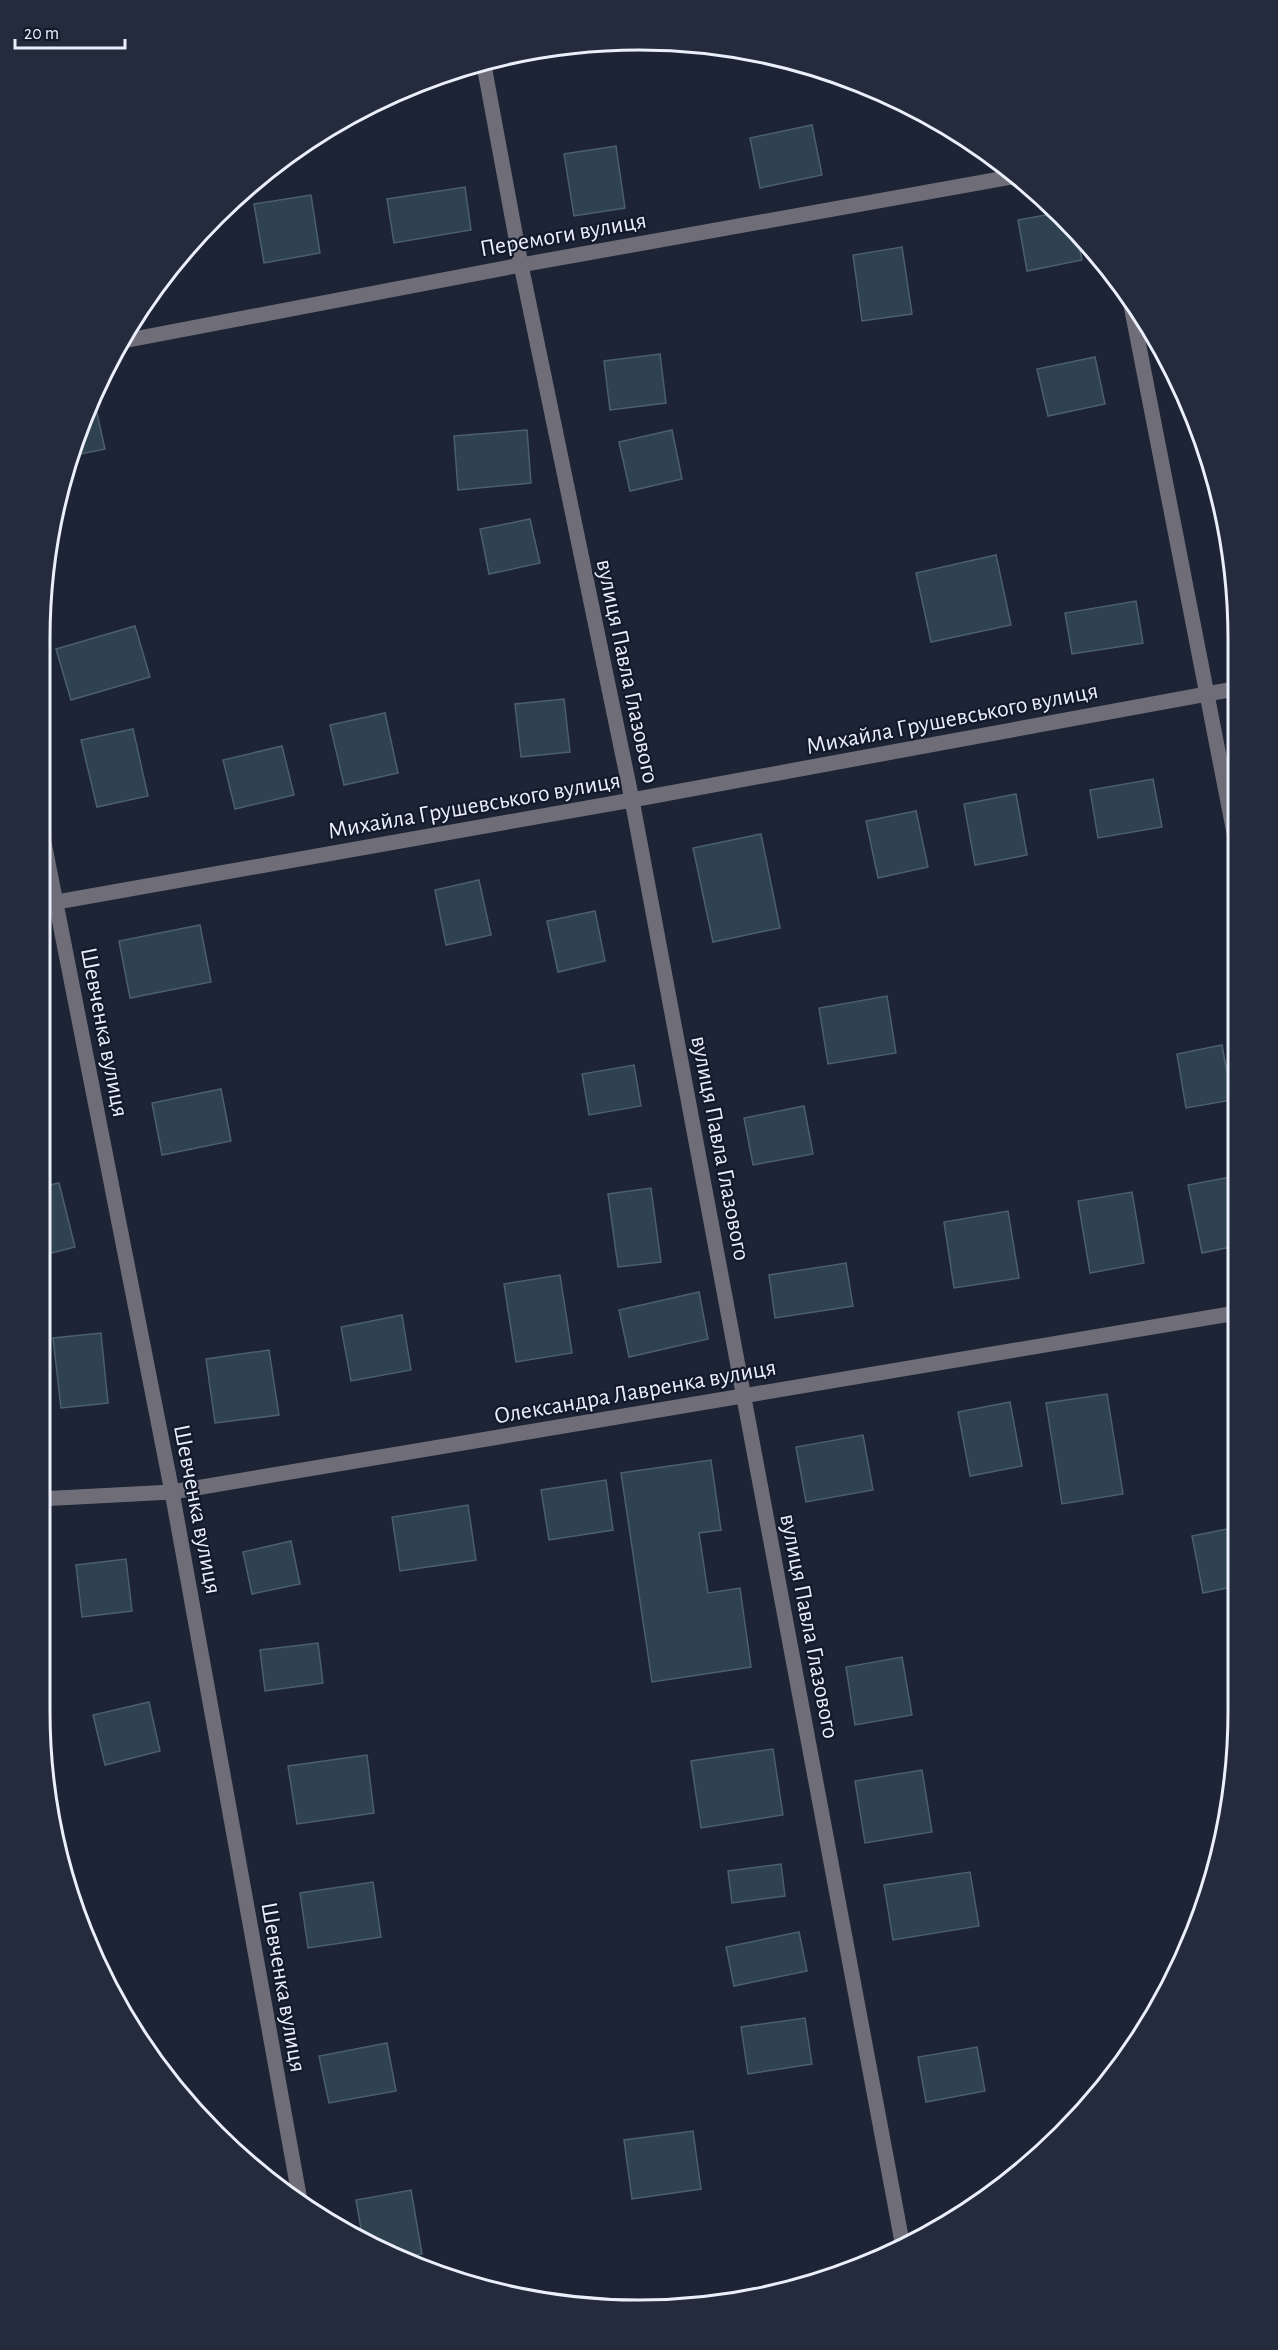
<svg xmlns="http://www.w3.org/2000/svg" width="1278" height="2350" viewBox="0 0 1278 2350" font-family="'Alegreya Sans',sans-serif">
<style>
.building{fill:#2f4250;stroke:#4b5f6d;stroke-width:1.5}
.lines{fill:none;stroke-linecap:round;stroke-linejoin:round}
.minor{stroke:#6f6e78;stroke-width:15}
.labels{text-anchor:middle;stroke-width:4.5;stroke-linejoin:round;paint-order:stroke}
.street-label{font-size:24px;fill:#eaeffb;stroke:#131a2b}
.rim{fill:none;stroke:#eaeffb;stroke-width:3}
</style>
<rect width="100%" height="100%" fill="#1c2435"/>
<path class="building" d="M812,125L822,175L760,188L750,138Z
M616,146L625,208L574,216L564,154Z
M465,187L471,230L394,243L387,199Z
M311,195L320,253L264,263L254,204Z
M1056,213L1077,236L1082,260L1027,271L1018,220Z
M902,247L912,314L862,321L853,255Z
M660,354L666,403L610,410L604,361Z
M1095,357L1105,404L1048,416L1037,369Z
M94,400L105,449L71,456Z
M527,430L531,483L458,490L454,436Z
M672,430L682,479L630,491L619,442Z
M530,519L540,563L489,574L480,529Z
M996,555L1011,625L931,642L916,573Z
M1136,601L1143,643L1072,654L1065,613Z
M135,626L150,677L71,700L56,649Z
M564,699L570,752L521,757L515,704Z
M385,713L398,773L344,785L330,725Z
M133,729L148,796L97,807L81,740Z
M282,746L294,795L235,809L223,760Z
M1153,779L1162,827L1098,838L1090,790Z
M1016,794L1027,855L975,865L964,804Z
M916,811L928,867L878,878L866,821Z
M761,834L780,928L713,942L693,848Z
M479,880L491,935L446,945L435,890Z
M595,911L605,961L558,972L547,921Z
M200,925L211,982L130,998L119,941Z
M887,996L896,1053L828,1064L819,1008Z
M1222,1045L1232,1100L1186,1108L1177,1054Z
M634,1065L641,1106L589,1115L582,1074Z
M221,1089L231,1141L162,1155L152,1103Z
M804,1106L813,1154L753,1165L744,1118Z
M1236,1176V1246L1202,1253L1188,1185Z
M59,1183L75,1247L40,1256V1187Z
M651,1188L661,1262L618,1267L608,1194Z
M1132,1192L1144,1263L1090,1273L1078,1201Z
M1008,1211L1019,1278L954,1288L944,1222Z
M846,1263L853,1306L775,1318L769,1275Z
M560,1275L572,1353L516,1362L504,1284Z
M699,1292L708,1339L629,1357L619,1310Z
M402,1315L411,1370L351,1381L341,1327Z
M101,1333L108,1403L61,1408L53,1338Z
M269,1350L279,1415L215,1423L206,1359Z
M39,1378L43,1402L39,1403Z
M1107,1394L1123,1494L1062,1504L1046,1403Z
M1010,1402L1022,1466L970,1476L958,1412Z
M863,1435L873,1490L806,1502L796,1447Z
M711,1460L721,1530L699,1533L708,1593L740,1588L751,1667L652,1682L621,1473Z
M606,1480L613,1530L549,1540L541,1490Z
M468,1505L476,1560L400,1571L392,1517Z
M1237,1527V1586L1203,1593L1192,1536Z
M291,1541L300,1584L252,1594L243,1552Z
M126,1559L132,1611L82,1617L76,1565Z
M318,1643L323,1683L265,1691L260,1650Z
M902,1657L912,1715L855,1725L846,1667Z
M149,1702L160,1751L105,1765L93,1715Z
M773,1749L783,1815L701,1828L691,1761Z
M367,1755L374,1813L297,1824L288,1766Z
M922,1770L932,1832L865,1843L855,1781Z
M781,1864L785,1896L732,1903L728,1871Z
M970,1872L979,1926L893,1940L884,1885Z
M373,1882L381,1937L308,1948L300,1893Z
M799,1932L807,1971L734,1986L726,1947Z
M805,2018L812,2064L748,2074L741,2027Z
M387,2043L396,2091L329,2103L319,2056Z
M977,2047L985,2091L926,2102L918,2057Z
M693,2131L701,2189L632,2199L624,2140Z
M411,2190L422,2254L397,2259L363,2240L356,2200Z"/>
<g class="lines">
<path class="minor" d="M483,60L521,265L632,800L903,2247
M1129,295L1235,838
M118,342L521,265L1017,176
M40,822L172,1492L301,2206
M40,905L632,800L1234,689
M39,1499L172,1492L1236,1313"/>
</g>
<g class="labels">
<g class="street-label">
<text transform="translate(563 234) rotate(-10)" y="8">Перемоги вулиця</text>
<text transform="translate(628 671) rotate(78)" y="8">вулиця Павла Глазового</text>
<text transform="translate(952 718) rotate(-11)" y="8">Михайла Грушевського вулиця</text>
<text transform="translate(474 805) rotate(-10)" y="8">Михайла Грушевського вулиця</text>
<text transform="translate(105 1032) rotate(79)" y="8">Шевченка вулиця</text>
<text transform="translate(721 1148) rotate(79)" y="8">вулиця Павла Глазового</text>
<text transform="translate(635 1391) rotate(-10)" y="8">Олександра Лавренка вулиця</text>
<text transform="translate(198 1509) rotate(79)" y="8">Шевченка вулиця</text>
<text transform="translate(810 1626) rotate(79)" y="8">вулиця Павла Глазового</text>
<text transform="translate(284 1987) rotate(80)" y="8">Шевченка вулиця</text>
</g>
</g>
<path d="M0 0H1278V2350H0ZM639 50H639A589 589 0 0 1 1228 639V1711A589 589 0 0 1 639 2300H639A589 589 0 0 1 50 1711V639A589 589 0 0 1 639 50Z" fill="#242b3c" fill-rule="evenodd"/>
<path class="rim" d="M639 50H639A589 589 0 0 1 1228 639V1711A589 589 0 0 1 639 2300H639A589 589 0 0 1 50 1711V639A589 589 0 0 1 639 50Z"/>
<path d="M15 39v9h110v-9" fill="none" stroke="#eaeffb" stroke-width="3"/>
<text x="24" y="39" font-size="18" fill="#eaeffb" stroke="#131a2b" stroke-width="4.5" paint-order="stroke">20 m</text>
</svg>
